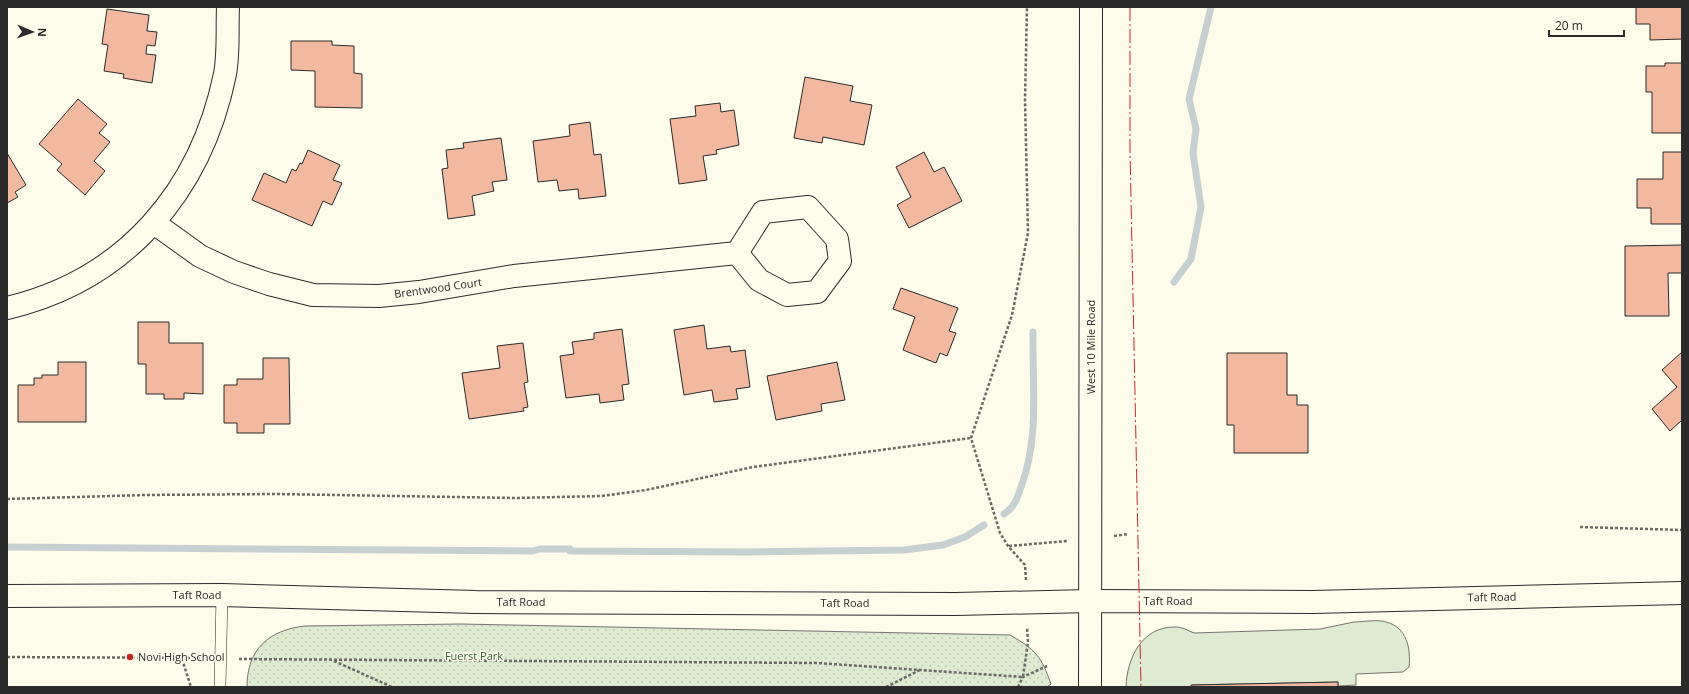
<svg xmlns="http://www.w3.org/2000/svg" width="1689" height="694" viewBox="0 0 1689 694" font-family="'Open Sans',sans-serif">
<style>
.grass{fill:#deebd1;stroke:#74746e}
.park{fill:url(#park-dots);stroke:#74746e}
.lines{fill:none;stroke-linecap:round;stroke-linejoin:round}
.stream{stroke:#c7d0d0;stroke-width:7}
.building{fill:#f2b8a0;stroke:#2b2b2b}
.service-casing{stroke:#2b2b2b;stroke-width:12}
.minor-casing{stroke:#2b2b2b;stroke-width:24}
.tertiary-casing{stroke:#2b2b2b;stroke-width:24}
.secondary-casing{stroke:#2b2b2b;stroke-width:24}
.path{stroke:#6a6964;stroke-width:2.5;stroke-dasharray:3 2;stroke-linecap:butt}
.service{stroke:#fdfbea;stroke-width:11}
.minor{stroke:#fdfbea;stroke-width:22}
.tertiary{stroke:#fdfbea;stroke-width:22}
.secondary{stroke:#fdfbea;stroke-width:22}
.power{stroke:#c62828;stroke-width:1;stroke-dasharray:14 3 2 3;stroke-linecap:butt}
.poi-dot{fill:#c62828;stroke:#fdfbea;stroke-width:1.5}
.labels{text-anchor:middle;stroke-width:3;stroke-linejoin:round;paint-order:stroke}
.street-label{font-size:11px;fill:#2b2b2b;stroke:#fdfbea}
.park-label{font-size:11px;fill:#34623c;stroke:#fdfbea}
.poi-label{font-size:11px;fill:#2b2b2b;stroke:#fdfbea;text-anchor:start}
</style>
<defs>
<pattern id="park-dots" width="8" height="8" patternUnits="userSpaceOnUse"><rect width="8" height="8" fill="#deebd1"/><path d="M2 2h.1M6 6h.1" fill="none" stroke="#bfcab4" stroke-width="1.8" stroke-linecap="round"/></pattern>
</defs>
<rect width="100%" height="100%" fill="#fdfbea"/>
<path class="grass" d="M1354,622C1364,622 1377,619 1386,622C1407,627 1411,649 1409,667L1403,672L1356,674V685L1338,686V682L1192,685L1191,687H1126C1127,658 1142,626 1176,627C1182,627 1189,631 1194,633L1320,629Z"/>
<path class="park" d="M460,624L1010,635C1036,650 1041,656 1051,684L1047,687H247C247,649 269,630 305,626Z"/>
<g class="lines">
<path class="stream" d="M1174,282L1191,259L1201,207L1193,153L1196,129L1189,99L1211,7
M1004,514C1015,507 1017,498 1021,487C1040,436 1032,385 1033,332
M7,547L533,551L540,549H570V551L746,552L904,550L943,545L965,537L984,525"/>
</g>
<path class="building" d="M1636,7H1682V39L1650,40V24H1636Z
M107,9L149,15L147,31L157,32L155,46L147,45L146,54L156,55L152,83L123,78L124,74L104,71L108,45L102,44Z
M291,41H332V45L354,46V73L362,74V108L315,107V71L291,70Z
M1665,63H1682V133H1652V92H1646V66H1665Z
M805,77L853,86L850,101L872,105L864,145L823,137L822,143L794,138Z
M78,99L107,124L99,133L110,142L94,161L105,171L85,195L57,170L62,164L39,144Z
M720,103L721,112L734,110L739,145L716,150L717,154L703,156L707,180L679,184L670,119L696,116L695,106Z
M590,122L594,155L601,154L606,196L579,199L578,189L559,191L557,180L538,182L533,141L570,136L569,125Z
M501,138L507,180L492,182L494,191L472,196L475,215L448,219L442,169L448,168L446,150L464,148L463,143Z
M308,150L340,165L333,180L342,183L332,205L323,201L312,226L252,200L264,173L286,183L292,169L296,171L300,163L302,164Z
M924,152L934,172L944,167L962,201L909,228L897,205L911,197L896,167Z
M1663,152H1682V224H1651V208H1637V179H1663Z
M7,153L26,185L15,192L18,197L7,203Z
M1682,245V273H1668L1669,316H1625V246Z
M901,288L958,308L949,331L956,333L947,356L940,353L936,363L903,350L915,317L893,309Z
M138,322H169V343H203V394L184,393V399H164V394H146V364H138Z
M704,325L707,349L730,346L731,352L745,350L750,387L736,389L738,399L714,402L712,390L684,395L674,330Z
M622,329L629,384L622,385L624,400L600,403L599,394L566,398L560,356L574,354L572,342L594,339V333Z
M523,343L528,382L524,383L528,407L523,408L524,411L469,419L462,373L500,368L497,346Z
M1682,352V420L1670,431L1652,409L1677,387L1662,370Z
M1227,353H1287V395H1297V405H1308V453H1234V425H1227Z
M263,358H289L290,424H264V433H237V423H224V385H237V379H263Z
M58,362H86V422H18V385H34V378H42V375H58Z
M837,362L845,400L821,404L822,411L776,420L767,376Z
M1338,682V687H1191V685Z"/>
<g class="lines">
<defs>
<path id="service" d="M220,687L222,595"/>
<path id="minor" d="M808,207L837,239L840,261L817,292L787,295L759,280L737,253L763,212Z
M154,223L200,256L234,272L269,284L313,295L379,296L419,292L514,276L737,253
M7,308C126,280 201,191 225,74C229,52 227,29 228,7"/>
<path id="tertiary" d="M7,596L222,595L476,602L956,604L1090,601L1313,602L1682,593"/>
<path id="secondary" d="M1090,687L1091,7"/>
</defs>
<use href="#service" class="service-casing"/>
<use href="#minor" class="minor-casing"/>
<use href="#tertiary" class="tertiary-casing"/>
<use href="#secondary" class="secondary-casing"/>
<path class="path" d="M7,499L145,495L276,494L515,498L602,496L646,490L753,467L971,438
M1580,527L1682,530
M1114,536L1128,534
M1009,546L1067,541
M1026,580L1025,565L1008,546L1000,533L971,438L1012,315L1028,233L1025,100L1027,7
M7,657L202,658
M182,659L191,687
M239,659L817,663L1023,677L1028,642L1027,627
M334,661L392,687
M886,687L920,670
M1018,687L1023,677L1047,666"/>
<use href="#service" class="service"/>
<use href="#minor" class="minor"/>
<use href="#tertiary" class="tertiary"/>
<use href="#secondary" class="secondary"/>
<path class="power" d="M1130,7V150L1141,687"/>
</g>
<circle class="poi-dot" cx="130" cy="657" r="4"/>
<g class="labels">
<g class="street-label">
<text transform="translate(438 288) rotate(-8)" y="4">Brentwood Court</text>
<text transform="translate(1091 347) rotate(-90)" y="4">West 10 Mile Road</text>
<text x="197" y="599">Taft Road</text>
<text transform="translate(1492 597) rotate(-1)" y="4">Taft Road</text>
<text x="1168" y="605">Taft Road</text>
<text x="521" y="606">Taft Road</text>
<text x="845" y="607">Taft Road</text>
</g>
<g class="park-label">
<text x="474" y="660">Fuerst Park</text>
</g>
<g class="poi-label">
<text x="138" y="661">Novi High School</text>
</g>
</g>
<rect width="1689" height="694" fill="none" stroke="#2b2b2b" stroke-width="16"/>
<g transform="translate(32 32) rotate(92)" stroke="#fdfbea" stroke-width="3" paint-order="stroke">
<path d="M0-3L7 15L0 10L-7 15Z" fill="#2b2b2b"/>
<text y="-6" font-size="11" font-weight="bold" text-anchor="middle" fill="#2b2b2b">N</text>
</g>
<path d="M1549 30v6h75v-6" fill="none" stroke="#2b2b2b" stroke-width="2"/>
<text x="1555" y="30" font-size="12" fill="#2b2b2b" stroke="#fdfbea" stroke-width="3" paint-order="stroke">20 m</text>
</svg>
